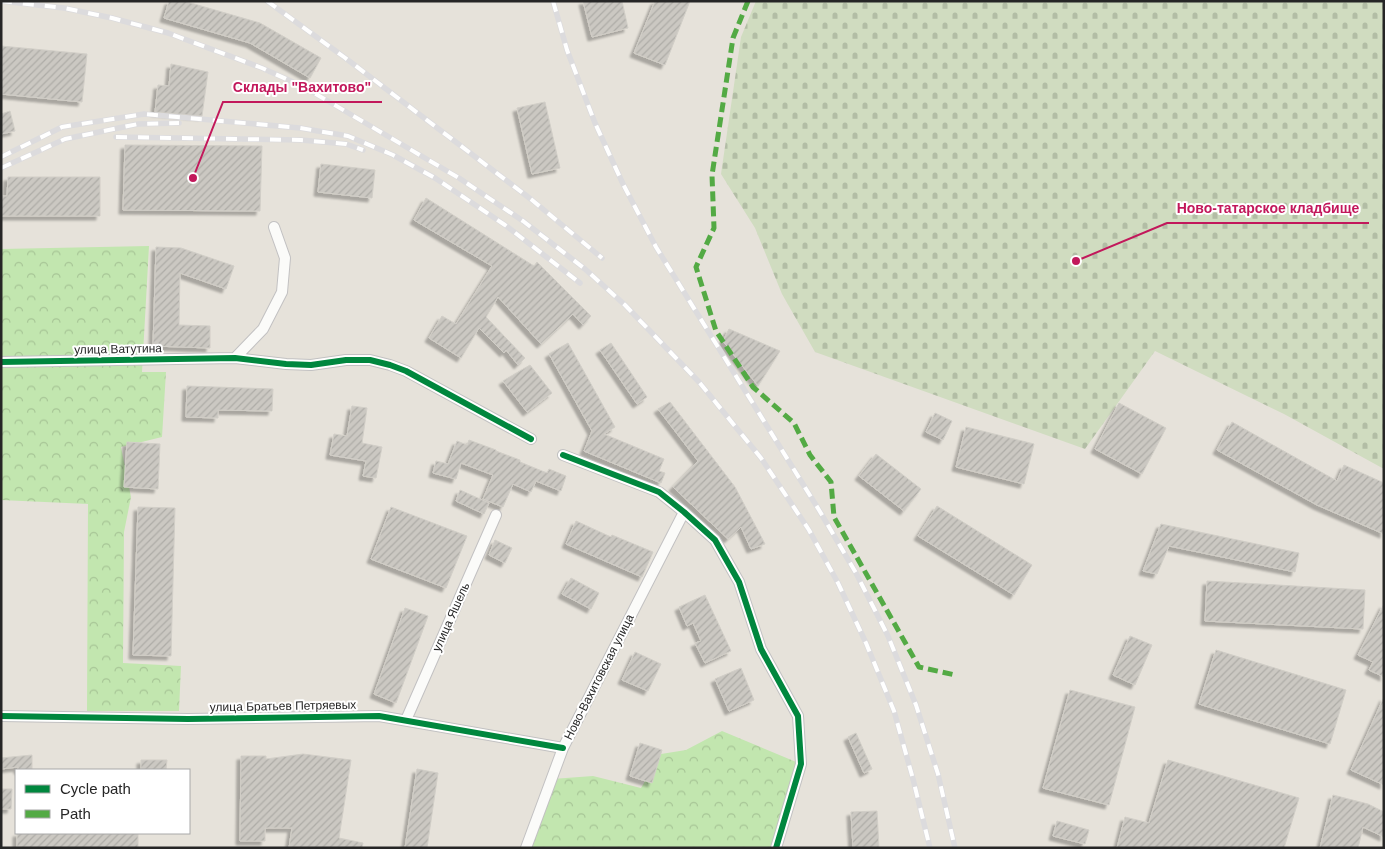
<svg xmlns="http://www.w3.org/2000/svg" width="1385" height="849" viewBox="0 0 1385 849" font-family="Helvetica,sans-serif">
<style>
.forest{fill:url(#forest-crowns)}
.cemetery{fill:url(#cemetery-stones)}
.building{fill:url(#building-hatch);stroke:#d1cec7;filter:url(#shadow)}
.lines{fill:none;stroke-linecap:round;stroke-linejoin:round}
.minor-casing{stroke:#c2c1c2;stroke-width:12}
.minor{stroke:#fbfbf9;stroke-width:10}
.rail-casing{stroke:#dcdbdd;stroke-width:5.5}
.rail{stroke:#fff;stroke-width:4;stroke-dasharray:11;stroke-linecap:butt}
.quiet{stroke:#53aa44;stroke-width:5;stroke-dasharray:10 5;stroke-linecap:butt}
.cycleway-casing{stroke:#fff;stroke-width:9}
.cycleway{stroke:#00873e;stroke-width:6}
.labels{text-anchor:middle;stroke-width:4;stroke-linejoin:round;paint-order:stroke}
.street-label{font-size:12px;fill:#262626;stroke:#fff}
.leader{fill:none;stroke:#c2185b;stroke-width:2}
.callout-dot{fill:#c2185b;stroke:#fff;stroke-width:2}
.callout-label{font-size:14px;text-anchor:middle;font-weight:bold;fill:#c2185b;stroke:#fff;stroke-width:4;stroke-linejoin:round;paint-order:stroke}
</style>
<defs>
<pattern id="forest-crowns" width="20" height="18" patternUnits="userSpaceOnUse" patternTransform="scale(1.25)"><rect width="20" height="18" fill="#c2e6af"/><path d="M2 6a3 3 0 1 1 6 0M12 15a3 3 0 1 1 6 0" fill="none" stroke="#a7c596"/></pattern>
<pattern id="cemetery-stones" width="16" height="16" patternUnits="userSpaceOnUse" patternTransform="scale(1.25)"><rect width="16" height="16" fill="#d0dcc0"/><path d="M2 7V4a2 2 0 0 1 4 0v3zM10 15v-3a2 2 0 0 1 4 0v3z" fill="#b2bda5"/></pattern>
<pattern id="building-hatch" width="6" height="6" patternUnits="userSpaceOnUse" patternTransform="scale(1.25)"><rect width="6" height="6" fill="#cbc8c2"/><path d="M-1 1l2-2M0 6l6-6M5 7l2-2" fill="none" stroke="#aeaca7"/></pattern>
<filter id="shadow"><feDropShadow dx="-4" dy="4" stdDeviation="1" flood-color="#0004"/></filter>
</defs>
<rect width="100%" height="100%" fill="#e6e2da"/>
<path class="forest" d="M149,246L142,372H166L162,437L121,447L131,497L124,532L123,663L181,666L179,711H87L88,504L1,500V249Z
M722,731L801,764L770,848H526L552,779L593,776L641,788L661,754L686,750Z"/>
<path class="cemetery" d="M756,1H1384V469L1284,414L1155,351L1085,449L815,352L782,294L755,228L721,174L741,37Z"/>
<path class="building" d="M169,1H184L260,23L321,58L310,78L250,43L164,18Z
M583,1H622L628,28L592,37Z
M655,1H690L665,65L634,53Z
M1,46L87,54L82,102L1,94Z
M171,64L208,72L202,116L155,112L158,85L169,86Z
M545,102L560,168L532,174L517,108Z
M10,111L15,131L1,134V114Z
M125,145L262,146L260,211L123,210Z
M321,164L375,170L372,198L318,192Z
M8,177H100V216H1V196H7Z
M426,198L534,266L537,262L591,316L583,325L573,314L541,344L498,297L486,317L525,358L518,365L506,350L504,353L479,328L461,358L429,338L442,316L456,324L492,266L414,220Z
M156,247L181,248L234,266L226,289L180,273L179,325L210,326V348L153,346Z
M729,329L780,351L758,386L723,341Z
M568,343L615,427L604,434L664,459L659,471L665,473L661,483L584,451L592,431L549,354Z
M611,343L647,397L637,404L600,350Z
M530,365L552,393L527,412L503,381Z
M187,386L273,389L272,411L218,410V418L186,417Z
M670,402L735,487L765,544L751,549L741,527L728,539L673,487L698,461L658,409Z
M1119,403L1166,428L1142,474L1095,449Z
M352,406L367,408L362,443L382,447L376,478L363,476L366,461L330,455L334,434L347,436Z
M935,413L952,421L943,440L926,432Z
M1232,422L1337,481L1344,465L1384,483V534L1317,505L1217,450Z
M966,427L1034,444L1024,484L956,467Z
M469,440L496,450V451L520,460V462L547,473L549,469L566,476L561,491L536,481L531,492L513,484L503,507L483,499L493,475L461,463L456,479L433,473L436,461L448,464L457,441L467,445Z
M127,442L160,444L158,489L124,487Z
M876,454L921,489L904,511L859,476Z
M460,490L489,503L484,514L456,501Z
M937,506L1032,565L1014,595L918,536Z
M138,507L175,508L171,656L133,655Z
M391,507L467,536L446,588L371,559Z
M576,521L611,537L612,535L653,552L642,577L566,544Z
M1161,524L1299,553L1295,572L1169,546L1157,574L1143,571Z
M495,540L512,548L505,563L489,555Z
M571,578L599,593L591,609L562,594Z
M1207,581L1365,590L1363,629L1205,621Z
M705,595L731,651L705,663L695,643L701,641L693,623L687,626L679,607Z
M1384,604V677L1369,670L1373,662L1358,655Z
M405,608L428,616L396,703L374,694Z
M1130,636L1152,645L1135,685L1113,675Z
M1216,650L1346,690L1330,744L1199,704Z
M635,652L661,664L648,691L622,680Z
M741,668L754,700L729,711L715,679Z
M1070,690L1135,707L1109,805L1043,788Z
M1384,697V785L1351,770Z
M856,733L872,769L864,773L848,737Z
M640,743L662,750L652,783L630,776Z
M303,754L351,760L339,838L363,843L362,848H289L292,828H265V841H240L241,756H266V759Z
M32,755V770H18V767L1,769V758Z
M141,760H167L166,770H141Z
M1168,760L1299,798L1284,848H1117L1125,817L1149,823Z
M417,769L438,773L427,848H405Z
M1,789H12L11,809H1Z
M1333,795L1368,804L1384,812V837L1363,827L1358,848H1320Z
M877,811L879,848H853L851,812Z
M1057,821L1089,830L1085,844L1053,836Z
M17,833H138V848H17Z"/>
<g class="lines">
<defs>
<path id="minor" d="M235,358L263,329L282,292L285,258L274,227
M1,362L235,358L286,364L311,365L346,360H370L390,365L406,371L531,439
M563,455L659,492L684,512L715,540L739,582L761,649L798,716L801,764L776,848
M1,716L188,719L379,716L563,748
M406,720L496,515
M526,848L563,748L684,512"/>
</defs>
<use href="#minor" class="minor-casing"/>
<use href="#minor" class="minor"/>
<defs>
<path id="rail" d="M1,1L64,8L112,18L168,33L262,68L304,87L459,178L523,221L585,269L625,305L699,382L761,458L809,530L838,583L866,643L894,711L913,779L930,848
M267,1L344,57L532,200L602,258
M553,1L567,50L595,123L623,184L656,247L819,510L856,573L888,636L916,705L938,774L955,848
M116,137L301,140L346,144L363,150
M1,157L62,127L144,114L300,128L348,136L393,155L435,178L505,225L580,283
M1,168L65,139L138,124L179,123"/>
</defs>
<use href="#rail" class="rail-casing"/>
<use href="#rail" class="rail"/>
<path class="quiet" d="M748,1L733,38L712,175L714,228L696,267L716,331L753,387L794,423L810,455L831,482L834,517L919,667L955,675"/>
<defs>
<path id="cycleway" d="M1,362L235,358L286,364L311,365L346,360H370L390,365L406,371L531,439
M563,455L659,492L684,512L715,540L739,582L761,649L798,716L801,764L776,848
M1,716L188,719L379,716L563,748"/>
</defs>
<use href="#cycleway" class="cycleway-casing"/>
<use href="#cycleway" class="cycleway"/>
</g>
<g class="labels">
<g class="street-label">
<text transform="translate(118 349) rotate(-1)" y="4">улица Ватутина</text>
<text transform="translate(451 617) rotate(-66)" y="4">улица Яшель</text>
<text transform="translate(599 677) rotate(-63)" y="4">Ново-Вахитовская улица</text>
<text transform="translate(283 706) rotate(-1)" y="4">улица Братьев Петряевых</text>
</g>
</g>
<path class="leader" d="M193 178L223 102H382M1076 261L1167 223H1369"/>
<g class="callout-dot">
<circle cx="193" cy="178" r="5"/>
<circle cx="1076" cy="261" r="5"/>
</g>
<g class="callout-label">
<text x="302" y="92">Склады "Вахитово"</text>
<text x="1268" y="213">Ново-татарское кладбище</text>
</g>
<rect width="1385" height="849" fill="none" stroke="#262626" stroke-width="5"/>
<rect x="15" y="769" width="175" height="65" fill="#ffffff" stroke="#a8a8a8"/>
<rect x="25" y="785" width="25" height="8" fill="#00873e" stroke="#a8a8a8"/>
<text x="60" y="794" font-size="15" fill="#262626">Cycle path</text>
<rect x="25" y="810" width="25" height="8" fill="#53aa44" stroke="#a8a8a8"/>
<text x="60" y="819" font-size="15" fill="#262626">Path</text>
</svg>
